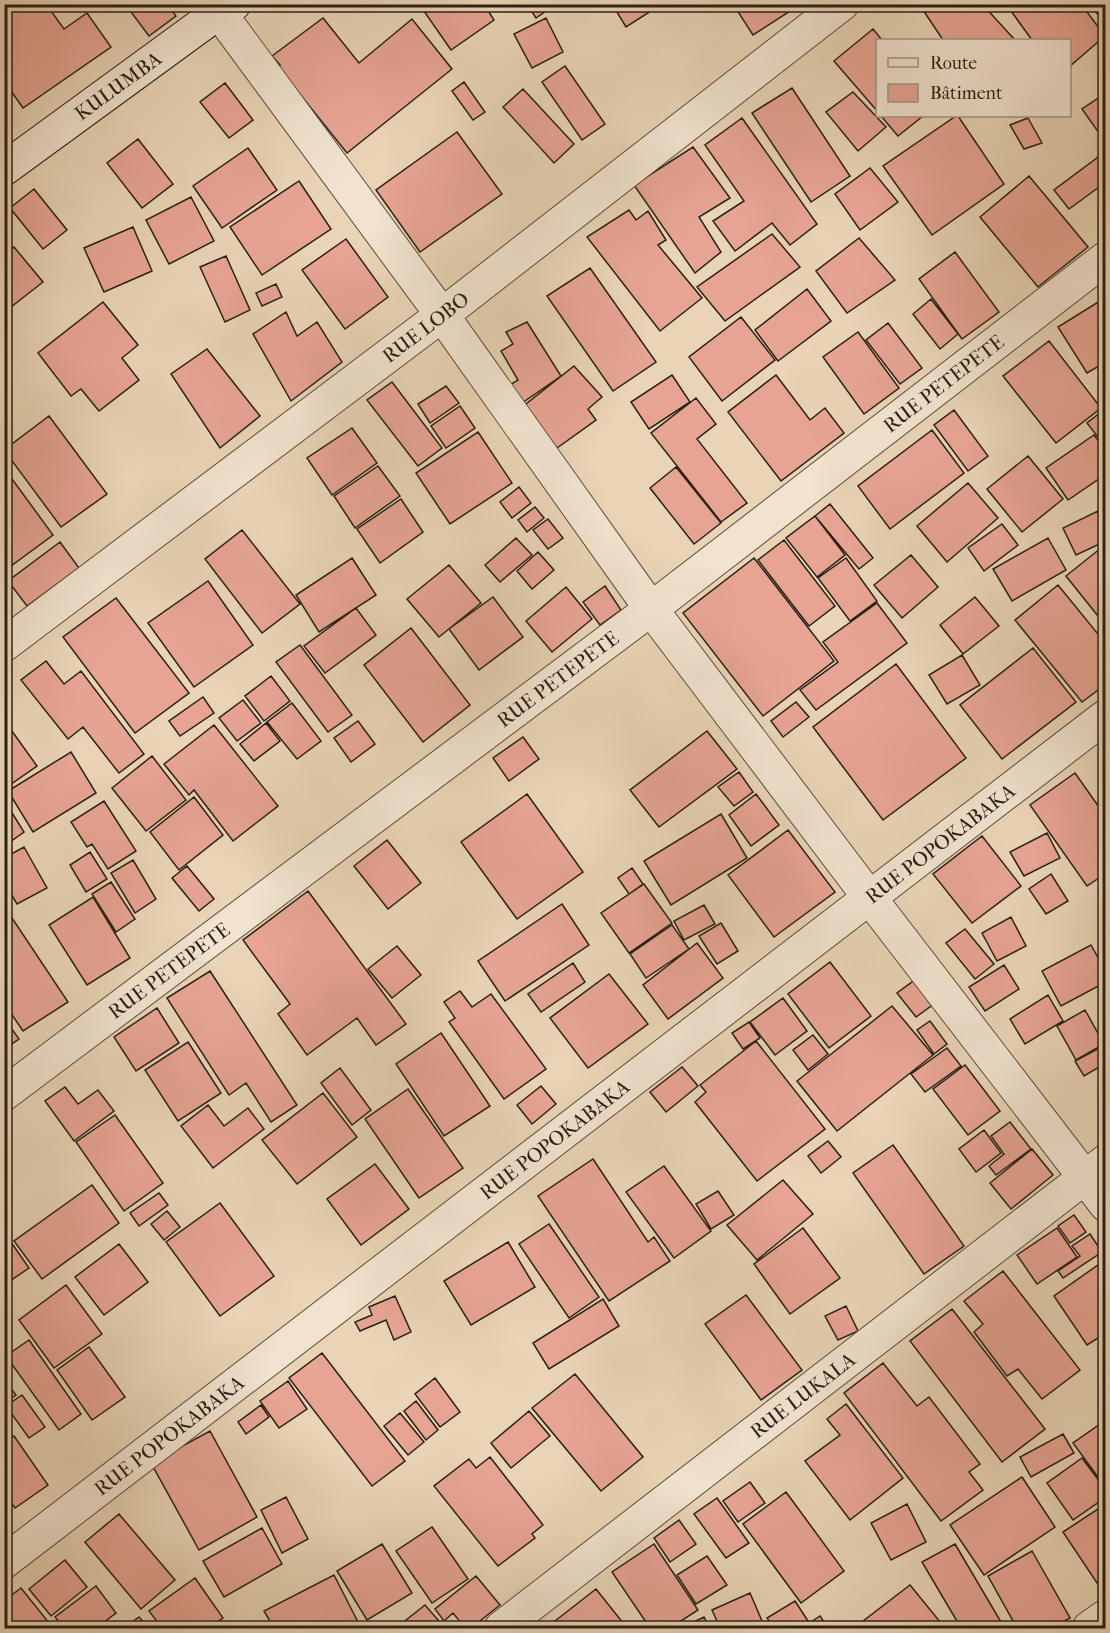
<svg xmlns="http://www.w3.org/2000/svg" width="1110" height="1633" viewBox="0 0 1110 1633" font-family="'IM FELL French Canon',serif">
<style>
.building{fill:#e7a493;stroke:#2a2017;stroke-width:1.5}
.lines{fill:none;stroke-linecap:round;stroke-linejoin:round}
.street-casing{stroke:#5a4d3e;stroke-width:35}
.secondary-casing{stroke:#2a2017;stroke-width:35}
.street{stroke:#f1e3cf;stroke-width:33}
.secondary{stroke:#f1e3cf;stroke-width:33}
.labels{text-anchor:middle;stroke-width:5;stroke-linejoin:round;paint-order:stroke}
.street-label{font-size:20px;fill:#2a2017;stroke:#f1e3cf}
</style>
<rect width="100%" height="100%" fill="#e9d4b5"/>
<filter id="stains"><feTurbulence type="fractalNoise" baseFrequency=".00333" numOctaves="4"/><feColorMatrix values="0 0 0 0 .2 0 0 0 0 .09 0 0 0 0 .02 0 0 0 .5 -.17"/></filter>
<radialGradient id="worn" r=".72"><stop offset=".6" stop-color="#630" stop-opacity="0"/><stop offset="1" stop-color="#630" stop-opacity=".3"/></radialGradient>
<path class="building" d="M4,4H46L64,29L87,13L111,47L23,108L4,81Z
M125,4H167L176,16L149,36Z
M419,4H484L494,20L451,50Z
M527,4H556L536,18Z
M612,4H662L626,27Z
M733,4H793L795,8L753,35Z
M919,4H982L1015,40H943Z
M1006,4H1081L1105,36L1070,66V40H1032Z
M1089,4H1106V24Z
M323,18L359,63L412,19L452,69L347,153L278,67L280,65L272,56Z
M546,18L563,52L532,68L514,34Z
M873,29L882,40H878V112L834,61Z
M565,66L605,124L582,140L542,82Z
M464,82L485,112L473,120L452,91Z
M225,83L253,120L229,138L200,102Z
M792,88L850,176L811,202L752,113Z
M523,89L574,144L554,163L503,107Z
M853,92L886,127L858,151L826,112Z
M1106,93V143L1082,109Z
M881,116H923L898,136Z
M956,116H958L1004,184L932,235L883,166Z
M742,118L817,224L790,245L772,223L735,251L713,221L744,201L705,145Z
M1028,118L1042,143L1024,149L1010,125Z
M457,132L502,194L420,252L376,190Z
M138,139L173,184L142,208L107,163Z
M693,147L730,198L699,217L721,252L695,273L634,185Z
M248,148L277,190L222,228L193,186Z
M1105,152L1106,182L1069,209L1054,190Z
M870,168L898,202L860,230L835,194Z
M1029,176L1088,247L1038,287L980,217Z
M299,181L331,229L262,275L230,227Z
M34,189L67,230L43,249L10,208Z
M191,197L214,241L169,264L146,220Z
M629,210L636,220L648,211L666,240L658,245L702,298L660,331L587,237Z
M133,227L152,271L104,292L84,248Z
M772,234L800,267L725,321L697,287Z
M859,238L895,280L847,313L816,271Z
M346,239L388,297L345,329L302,270Z
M14,247L43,282L11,307L4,299V255Z
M955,252L999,312L962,339L919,279Z
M226,256L250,310L225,322L200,267Z
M590,268L656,362L613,391L547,296Z
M276,284L282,297L262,306L256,293Z
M807,289L831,321L778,361L755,330Z
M931,299L958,334L940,349L913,314Z
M1103,299L1106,302V362L1087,373L1058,327Z
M103,302L138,345L122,358L139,380L99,411L81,389L71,396L38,353Z
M286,312L297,336L317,322L342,362L291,401L253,334Z
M741,317L775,360L722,401L689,357Z
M527,322L561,376L522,403L508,386L518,380L501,351L513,344L506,332Z
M888,323L922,368L900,384L866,340Z
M858,332L899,388L864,414L823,357Z
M1049,341L1101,408L1056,443L1003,376Z
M207,349L260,416L220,448L171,374Z
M574,366L602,397L588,409L596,420L550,453L521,408Z
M672,375L690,402L649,429L631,402Z
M776,375L810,420L825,408L844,433L781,481L728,412Z
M392,382L442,448L418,466L367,400Z
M446,386L459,403L430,423L418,404Z
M696,398L716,424L697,439L747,503L721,522L651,433Z
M460,406L475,428L446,448L431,426Z
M1105,409L1106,444L1104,445L1087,423Z
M954,410L988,456L968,471L934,425Z
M49,416L107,494L61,527L4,450Z
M352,428L377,463L332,495L307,458Z
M932,430L964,473L890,529L858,486Z
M478,432L512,483L450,524L416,473Z
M1094,435L1106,451V474L1068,500L1046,468Z
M1028,456L1063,499L1022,532L987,489Z
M378,466L400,496L355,528L334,496Z
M676,467L721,523L694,544L650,488Z
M12,479L53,535L11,566L4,558V484Z
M968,483L998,518L947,562L917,526Z
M519,487L531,503L512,518L500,502Z
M401,499L423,532L380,563L357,529Z
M830,504L873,558L859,569L815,516Z
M535,507L544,518L527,532L518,520Z
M1098,511L1106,527V541L1076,555L1063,528Z
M815,516L845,555L817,577L786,538Z
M548,519L563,538L548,549L533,530Z
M1002,524L1018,545L984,571L968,548Z
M242,530L300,604L262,633L205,559Z
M516,538L532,555L500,582L485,565Z
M1048,538L1066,570L1012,601L993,569Z
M784,540L835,606L809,626L758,560Z
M60,542L79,568L27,606L8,581Z
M1106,544V626L1066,576Z
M538,552L554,570L532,589L517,571Z
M911,555L938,587L902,618L874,585Z
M352,558L376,595L319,632L296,595Z
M754,558L834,661L763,716L683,613Z
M846,558L877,601L850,621L818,578Z
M449,565L481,603L439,637L407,599Z
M208,581L253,645L194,687L148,623Z
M1058,585L1106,644V684L1082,702L1015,620Z
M605,586L621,610L600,625L583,602Z
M566,587L592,619L552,652L526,621Z
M493,597L523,637L479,670L449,629Z
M975,597L999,626L963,654L940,625Z
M116,598L189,693L135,733L63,637Z
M877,603L907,643L816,710L800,690L838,662L823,642Z
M356,608L376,635L325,673L304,646Z
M411,628L470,705L423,742L364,665Z
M300,645L352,715L328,732L276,662Z
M1033,648L1076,702L1002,759L960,705Z
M962,655L980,685L947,704L929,675Z
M46,661L64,684L81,671L144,754L119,773L83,727L68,739L21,680Z
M896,664L966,758L883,820L813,727Z
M271,676L290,701L264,721L245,696Z
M203,697L214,713L180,736L169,721Z
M243,700L261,723L237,741L219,718Z
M796,702L809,717L783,737L771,721Z
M292,703L321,741L297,759L267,722Z
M4,720L37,766L4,789Z
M358,721L375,744L351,762L334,738Z
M266,723L280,741L254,761L240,744Z
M214,725L278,806L233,841L194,790L189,795L164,764Z
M707,731L737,769L659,827L630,790Z
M523,737L539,759L509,781L493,758Z
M71,752L96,793L33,832L8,791Z
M152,756L186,800L146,831L112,788Z
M739,772L753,792L734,806L718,787Z
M1075,773L1106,817V873L1087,886L1030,805Z
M527,794L583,872L517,919L461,842Z
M756,794L779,825L751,846L729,815Z
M194,797L223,835L179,870L150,832Z
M4,800L24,832L10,842L4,832Z
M104,801L136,851L108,869L92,844L87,847L71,822Z
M721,814L747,858L671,905L644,861Z
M788,830L835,892L774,937L728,875Z
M1047,833L1060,858L1024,876L1010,852Z
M982,836L1021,886L972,923L933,874Z
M387,840L421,883L388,909L354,866Z
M24,847L47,888L17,904L4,882V858Z
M90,852L107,879L86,892L70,865Z
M133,860L156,899L135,913L111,873Z
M187,866L214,899L199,911L172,878Z
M632,868L643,884L629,894L618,878Z
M1051,874L1068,901L1046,914L1029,889Z
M111,882L135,919L116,932L92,894Z
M644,884L672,923L629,953L601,913Z
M308,891L406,1024L376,1045L357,1018L307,1055L278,1014L290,1004L243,940Z
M93,897L130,958L87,985L49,925Z
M562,904L589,945L505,1001L478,961Z
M704,905L715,924L684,940L674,921Z
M4,906L68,1002L23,1031L4,1003Z
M1011,917L1026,946L997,961L982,933Z
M721,923L738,951L717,964L699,936Z
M672,925L689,949L646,978L630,954Z
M965,929L994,964L975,979L946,943Z
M697,943L723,978L668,1019L643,985Z
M1091,945L1106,972V982L1061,1006L1042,971Z
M397,946L421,975L392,998L368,969Z
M830,962L871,1016L829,1048L788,994Z
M573,963L585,982L541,1012L528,994Z
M1004,965L1019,989L985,1011L969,987Z
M210,971L297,1105L271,1122L246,1083L229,1095L167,998Z
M609,974L648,1024L588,1068L550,1018Z
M923,974L942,998L916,1017L897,993Z
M460,991L472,1007L491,994L546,1069L504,1099L449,1022L455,1018L444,1002Z
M1048,995L1063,1021L1025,1044L1010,1019Z
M783,998L807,1031L775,1055L750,1022Z
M892,1006L933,1055L837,1131L797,1081Z
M157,1008L179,1043L136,1071L114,1037Z
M1085,1010L1104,1044L1076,1060L1057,1026Z
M4,1018L19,1039L4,1049Z
M930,1021L947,1044L934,1054L917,1030Z
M749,1022L760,1038L743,1049L732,1033Z
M441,1033L490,1106L444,1136L396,1064Z
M813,1035L828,1054L808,1070L793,1050Z
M756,1041L825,1129L757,1181L695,1102L706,1092L700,1085Z
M188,1042L221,1093L178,1121L145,1070Z
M1105,1045L1106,1063L1084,1076L1075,1061Z
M947,1048L961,1066L925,1092L911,1074Z
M965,1065L1000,1111L968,1135L933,1089Z
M682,1067L698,1086L666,1112L650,1092Z
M340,1068L371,1110L352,1125L321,1083Z
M541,1086L556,1104L532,1124L517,1105Z
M65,1087L78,1104L98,1090L114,1111L74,1141L45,1101Z
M408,1089L463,1168L419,1198L365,1119Z
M323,1093L357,1137L297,1184L262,1140Z
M208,1105L224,1126L248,1108L264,1129L213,1168L181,1126Z
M115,1115L163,1183L124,1211L76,1142Z
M1010,1122L1031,1149L996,1175L989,1166L1004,1154L991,1136Z
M984,1130L1001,1153L976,1172L959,1149Z
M828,1141L841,1157L821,1173L808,1156Z
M893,1145L964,1246L924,1274L853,1173Z
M1032,1149L1053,1175L1011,1209L990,1183Z
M593,1159L648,1242L654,1237L670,1261L609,1301L538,1196Z
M375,1164L409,1209L361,1245L327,1199Z
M664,1166L711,1231L674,1258L626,1192Z
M783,1180L813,1214L757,1260L727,1225Z
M92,1185L119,1223L42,1279L14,1241Z
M718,1191L734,1215L711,1229L696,1204Z
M159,1193L168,1205L139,1226L130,1213Z
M220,1203L274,1276L220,1316L166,1242Z
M167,1211L180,1227L164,1240L151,1224Z
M1074,1215L1086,1232L1070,1243L1058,1226Z
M549,1224L599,1297L569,1318L519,1244Z
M803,1228L840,1278L790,1314L754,1264Z
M1057,1228L1077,1257L1037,1284L1017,1255Z
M4,1232L29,1268L4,1285Z
M1090,1234L1102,1252L1063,1278L1058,1271L1080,1256L1072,1246Z
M508,1242L535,1287L471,1325L444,1281Z
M119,1244L148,1282L104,1315L75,1277Z
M1105,1260L1106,1333L1087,1345L1054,1296Z
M1003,1271L1080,1370L1042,1399L1018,1369L1007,1376L974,1332L983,1324L964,1301Z
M66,1285L102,1334L54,1368L19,1320Z
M746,1295L802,1370L761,1400L705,1324Z
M395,1296L411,1332L394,1340L386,1320L360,1331L355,1322L372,1315L369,1307Z
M603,1299L619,1326L549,1369L533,1343Z
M846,1306L858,1331L838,1340L825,1316Z
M952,1309L1045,1429L1002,1462L910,1341Z
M29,1340L81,1414L59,1430L6,1356Z
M89,1347L125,1397L92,1420L57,1370Z
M322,1353L405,1461L372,1486L289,1378Z
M883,1363L917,1406L929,1397L980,1464L969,1472L983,1490L941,1521L844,1393Z
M575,1374L643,1457L601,1491L532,1408Z
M435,1378L460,1412L440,1427L415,1394Z
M4,1379L16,1395L4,1403Z
M288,1381L307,1409L279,1428L260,1401Z
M22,1395L45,1427L29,1438L6,1406Z
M416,1401L438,1430L426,1440L404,1411Z
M846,1404L903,1478L850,1520L805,1461L840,1435L827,1419Z
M261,1405L269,1417L246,1434L238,1422Z
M529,1411L550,1436L511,1468L491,1443Z
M400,1413L424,1442L408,1455L384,1426Z
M1106,1420V1488L1073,1443Z
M210,1431L257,1517L199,1550L151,1463Z
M1063,1434L1074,1453L1031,1477L1020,1457Z
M14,1436L48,1485L15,1508L4,1493V1443Z
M490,1457L543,1525L532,1534L535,1538L498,1566L434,1486L469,1459L476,1468Z
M1082,1458L1106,1490V1497L1073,1520L1047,1483Z
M1022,1477L1055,1527L984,1575L950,1525Z
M750,1482L765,1503L738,1522L723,1501Z
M786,1492L844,1571L801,1603L743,1524Z
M286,1497L308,1539L282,1553L261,1510Z
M717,1498L749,1543L726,1558L694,1514Z
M907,1504L926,1542L891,1560L871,1523Z
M1104,1505L1106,1508V1581L1099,1586L1063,1532Z
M119,1514L175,1580L141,1609L85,1542Z
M679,1520L696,1544L670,1562L654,1538Z
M432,1527L468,1579L432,1603L396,1551Z
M262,1528L282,1564L224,1597L203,1561Z
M382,1544L412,1593L367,1620L337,1571Z
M654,1544L698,1610L670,1628H650L612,1572Z
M955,1544L1001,1622L990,1628H961L922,1562Z
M1032,1551L1070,1618L1052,1628H1017L988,1576Z
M707,1556L727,1585L696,1604L677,1575Z
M65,1560L87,1587L51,1616L29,1589Z
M334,1575L359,1624L350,1628H274L264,1611Z
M476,1576L500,1605L471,1628H465L453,1613L444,1621L435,1609Z
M195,1578L223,1618L208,1628H162L149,1611Z
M910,1585L941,1623L934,1628H854Z
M96,1586L116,1613L96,1628H64L55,1617Z
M21,1588L53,1628H7L4,1625V1601Z
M596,1589L623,1623L617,1628H546Z
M750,1593L765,1628H720L712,1610Z
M795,1601L808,1621L795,1628H774L767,1618Z
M425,1605L445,1628H396Z
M820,1616L828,1628H802Z
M139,1617L149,1628H124Z
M704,1617L710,1628H681Z"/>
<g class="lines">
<defs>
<g id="street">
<path d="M213,4L442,315L651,609L869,897L1106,1205"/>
<path id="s1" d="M4,645L442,315L842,4"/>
<path id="s2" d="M4,1094L651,609L1106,258"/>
<path id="s3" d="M4,1562L1106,716"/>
<path id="s4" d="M501,1628L1106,1161"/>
<path d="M1089,1628L1106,1616"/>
</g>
<g id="secondary">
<path id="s5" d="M4,169L219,12L234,4"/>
</g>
</defs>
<use href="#street" class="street-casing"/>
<use href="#secondary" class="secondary-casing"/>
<use href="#street" class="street"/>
<use href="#secondary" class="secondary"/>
</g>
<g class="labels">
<g class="street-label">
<text dy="7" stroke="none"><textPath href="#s5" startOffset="141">KULUMBA</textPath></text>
<text dy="7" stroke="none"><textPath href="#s1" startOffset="528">RUE LOBO</textPath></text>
<text dy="7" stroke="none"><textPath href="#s2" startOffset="1178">RUE PETEPETE</textPath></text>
<text dy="7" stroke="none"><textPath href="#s2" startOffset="692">RUE PETEPETE</textPath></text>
<text dy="7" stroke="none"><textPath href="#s3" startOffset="1180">RUE POPOKABAKA</textPath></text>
<text dy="7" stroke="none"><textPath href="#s2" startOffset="206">RUE PETEPETE</textPath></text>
<text dy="7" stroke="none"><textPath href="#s3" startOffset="694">RUE POPOKABAKA</textPath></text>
<text dy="7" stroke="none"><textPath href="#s4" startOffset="381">RUE LUKALA</textPath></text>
<text dy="7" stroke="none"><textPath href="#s3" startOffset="208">RUE POPOKABAKA</textPath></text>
</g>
</g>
<rect width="1110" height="1633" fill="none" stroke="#e9d4b5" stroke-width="24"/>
<rect x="6" y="6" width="1098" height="1621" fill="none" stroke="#2a2017" stroke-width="3"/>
<rect x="12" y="12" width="1086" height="1609" fill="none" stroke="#2a2017" stroke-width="1.5"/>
<rect x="876" y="39" width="195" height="78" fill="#f1e3cf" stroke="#a19585" stroke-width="1.5"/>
<rect x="888" y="58" width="30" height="9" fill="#f1e3cf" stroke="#a19585" stroke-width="1.5"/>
<text x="930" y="69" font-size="18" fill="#2a2017">Route</text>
<rect x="888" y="84" width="30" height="18" fill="#e7a493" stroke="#a19585" stroke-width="1.5"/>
<text x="930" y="99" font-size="18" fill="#2a2017">Bâtiment</text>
<rect width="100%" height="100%" filter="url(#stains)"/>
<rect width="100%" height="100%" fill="url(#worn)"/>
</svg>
